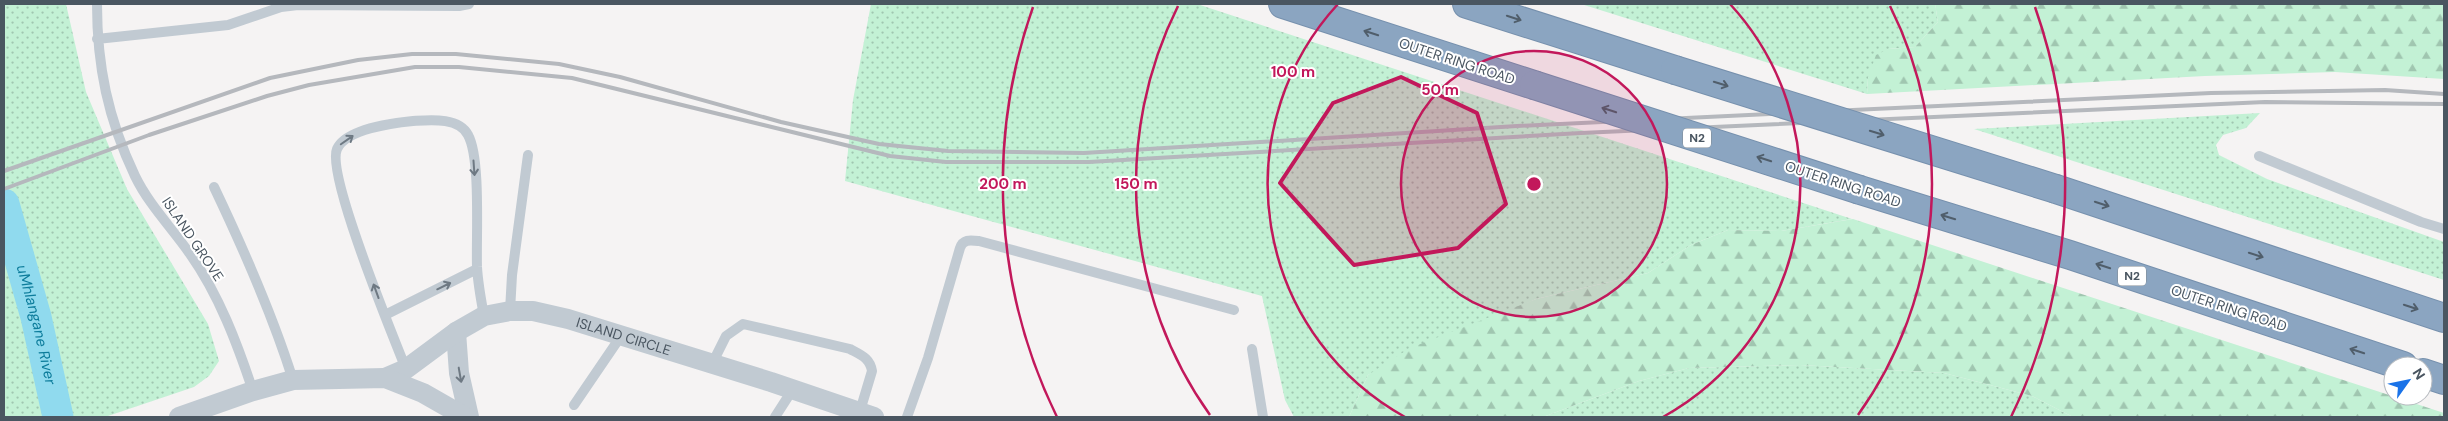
<svg xmlns="http://www.w3.org/2000/svg" width="2448" height="421" viewBox="0 0 2448 421" font-family="'DM Sans',sans-serif">
<style>
.green{fill:url(#green-dots)}
.forest{fill:url(#forest-firs)}
.lines{fill:none;stroke-linecap:round;stroke-linejoin:round}
.river{stroke:#90daee;stroke-width:31}
.highway-casing{stroke:#7690ad;stroke-width:30}
.lane{stroke:#c1cad2;stroke-width:10}
.street{stroke:#c1cad2;stroke-width:20}
.highway{stroke:#8ba5c1;stroke-width:28}
.rail{stroke:#b5b8bd;stroke-width:4}
.highway-bridge-casing{stroke:#7690ad;stroke-width:30;stroke-linecap:butt}
.highway-bridge{stroke:#8ba5c1;stroke-width:28}
.oneway{stroke:#505e6b}
.oneway2{stroke:#6e7983}
.marked{fill:#c2185b;fill-opacity:0.2;stroke:#c2185b;stroke-width:4;stroke-linejoin:round}
.ring{fill:none;stroke:#c2185b;stroke-width:2.5}
.labels{text-anchor:middle;stroke-width:4;stroke-linejoin:round;paint-order:stroke}
.shield{fill:#fff;stroke:#808990;stroke-width:1}
.shield-label{font-size:12px;font-weight:bold;fill:#4a5661}
.street-label{font-size:14px;fill:#4a5661;stroke:#fff}
.water-label{font-size:15px;font-style:italic;fill:#0c7c9b;stroke:#fff}
.centre{fill:#c2185b;stroke:#fff;stroke-width:2.5}
.ring-label{font-size:15px;text-anchor:middle;font-weight:bold;fill:#c2185b;stroke:#fff;stroke-width:4;stroke-linejoin:round;paint-order:stroke}
</style>
<defs>
<pattern id="green-dots" width="8" height="8" patternUnits="userSpaceOnUse" patternTransform="scale(1.25)"><rect width="8" height="8" fill="#c3f1d5"/><path d="M2 2h.1M6 6h.1" fill="none" stroke="#a0c6b0" stroke-width="1.8" stroke-linecap="round"/></pattern>
<pattern id="forest-firs" width="22" height="20" patternUnits="userSpaceOnUse" patternTransform="scale(1.25)"><rect width="22" height="20" fill="#c3f1d5"/><path d="M5 1l3.5 6h-7zM16 11l3.5 6h-7z" fill="#a0c6b0"/></pattern>
</defs>
<rect width="100%" height="100%" fill="#f5f3f3"/>
<path class="green" d="M4,4H66L86,92L127,189L208,324L219,361L209,376L194,387L105,417H4Z
M871,4H1197L1852,219L1781,231L1728,230L1691,245L1648,273L1536,299L1368,375L1349,417H1294L1285,400L1262,296L845,181L853,100Z
M1581,4H1935L1938,22L1915,47L1888,49L1868,78L1867,94Z
M2260,113L2246,128L2223,135L2216,145L2219,155L2267,179L2444,242V280L1974,129Z
M1800,365L1944,373L2032,396L2073,417H1543L1639,381L1689,368Z"/>
<path class="forest" d="M1935,4H2444V79L2335,72L2205,76L1867,94L1868,78L1876,55L1888,49L1915,47L1938,22Z
M1853,219L2444,413V417H2073L2032,396L1944,373L1800,365L1689,368L1639,381L1543,417H1349L1368,375L1410,348L1536,299L1648,273L1691,245L1728,230L1781,231Z"/>
<g class="lines">
<path class="river" id="s1" d="M4,204L36,317L58,417"/>
<defs>
<path id="highway" d="M1283,4L1534,85
M1467,4L1675,70
M2056,189L2444,318
M1860,190L2070,255L2403,366
M2423,373L2444,380"/>
</defs>
<use href="#highway" class="highway-casing"/>
<path class="lane" d="M97,4C97,66 108,119 135,176C149,205 172,228 190,254C219,295 237,343 253,391
M97,39L228,25L281,7L298,5L459,6L469,4
M2259,156L2421,222L2444,229
M214,187C244,250 272,313 293,380
M510,311L512,275L528,155
M385,315L477,269
M1252,349L1263,417
M712,364L726,336L743,324L850,349C861,355 870,358 872,371L860,411
M406,369C393,336 326,174 337,149C346,129 393,123 413,121C430,120 459,117 468,135C481,158 476,238 477,267C478,284 481,300 484,316
M574,405L621,336
M775,417L793,389
M907,417L928,358L960,248C963,239 970,240 979,241L1234,310"/>
<g class="street">
<path d="M456,332L459,373L469,417"/>
<path id="s2" d="M385,378L406,369L456,332L484,316L510,311H533L568,319L771,382L874,417"/>
<path d="M179,417L253,391L293,380L385,378L423,393L465,417"/>
</g>
<use href="#highway" class="highway"/>
<path class="rail" d="M4,171L270,78L358,60L412,54H456L559,64L620,77L781,122L879,144L948,151L1084,153L1517,126L2211,93L2385,90L2444,94
M4,189L149,135L267,96L309,85L415,67H459L572,78L890,156L946,162H1089L1581,133L2265,102L2444,104"/>
<defs>
<path id="highway-bridge" d="M1675,70L2056,189
M1534,85L1860,190"/>
</defs>
<use href="#highway-bridge" class="highway-bridge-casing"/>
<use href="#highway-bridge" class="highway-bridge"/>
</g>
<defs><path id="oneway-shaft" d="M-6 0H5M1.5-3L5.5 0L1.5 3" fill="none" stroke-width="1.6" stroke-linecap="round" stroke-linejoin="round" transform="scale(1.25)"/></defs>
<g class="oneway">
<use href="#oneway-shaft" transform="translate(1514 18) rotate(18)"/>
<use href="#oneway-shaft" transform="translate(1371 33) rotate(-162)"/>
<use href="#oneway-shaft" transform="translate(1721 84) rotate(17)"/>
<use href="#oneway-shaft" transform="translate(1609 110) rotate(-162)"/>
<use href="#oneway-shaft" transform="translate(1877 133) rotate(17)"/>
<use href="#oneway-shaft" transform="translate(1764 159) rotate(-162)"/>
<use href="#oneway-shaft" transform="translate(2102 204) rotate(18)"/>
<use href="#oneway-shaft" transform="translate(1948 217) rotate(-163)"/>
<use href="#oneway-shaft" transform="translate(2256 255) rotate(18)"/>
<use href="#oneway-shaft" transform="translate(2103 266) rotate(-162)"/>
<use href="#oneway-shaft" transform="translate(2411 307) rotate(18)"/>
<use href="#oneway-shaft" transform="translate(2357 351) rotate(-162)"/>
</g>
<g class="oneway2">
<use href="#oneway-shaft" transform="translate(347 140) rotate(-35)"/>
<use href="#oneway-shaft" transform="translate(474 168) rotate(86)"/>
<use href="#oneway-shaft" transform="translate(444 286) rotate(-26)"/>
<use href="#oneway-shaft" transform="translate(376 291) rotate(-110)"/>
<use href="#oneway-shaft" transform="translate(460 375) rotate(80)"/>
</g>
<path class="marked" d="M1401,77L1477,113L1506,204L1458,248L1354,265L1280,183L1333,103Z"/>
<circle cx="1534" cy="184" r="133" fill="#c2185b" fill-opacity=".12"/>
<g class="ring">
<circle cx="1534" cy="184" r="133"/>
<path d="M1405 417A266 266 0 0 1 1338 4M1730 4A266 266 0 0 1 1663 417"/>
<path d="M1210 415A398 398 0 0 1 1178 6M1890 6A398 398 0 0 1 1858 415"/>
<path d="M1057 417A531 531 0 0 1 1033 7M2035 7A531 531 0 0 1 2011 417"/>
</g>
<g class="labels">
<g class="shield">
<rect x="1683" y="128.5" width="28" height="19" rx="4"/>
<rect x="2118" y="266.5" width="28" height="19" rx="4"/>
</g>
<g class="shield-label">
<text x="1697" y="142">N2</text>
<text x="2132" y="280">N2</text>
</g>
<g class="street-label">
<text transform="translate(1457 61) rotate(18)" y="5">OUTER RING ROAD</text>
<text transform="translate(1843 184) rotate(18)" y="5">OUTER RING ROAD</text>
<text transform="translate(193 239) rotate(56)" y="5">ISLAND GROVE</text>
<text transform="translate(2229 308) rotate(18)" y="5">OUTER RING ROAD</text>
<text dy="5" stroke="none"><textPath href="#s2" startOffset="261">ISLAND CIRCLE</textPath></text>
</g>
<g class="water-label">
<text dy="5" stroke="none"><textPath href="#s1" startOffset="125">uMhlangane River</textPath></text>
</g>
</g>
<circle cx="1534" cy="184" r="8" class="centre"/>
<g class="ring-label">
<text x="1293" y="77">100 m</text>
<text x="1440" y="95">50 m</text>
<text x="1136" y="189">150 m</text>
<text x="1003" y="189">200 m</text>
</g>
<rect width="2448" height="421" fill="none" stroke="#4a5661" stroke-width="10"/>
<g transform="translate(2408 381) rotate(57)"><circle r="24" fill="#ffffff" stroke="#b7bbc0"/>
<path d="M0-4L9 19L0 12L-9 19Z" fill="#1a73e8"/>
<text y="-8" font-size="14" font-weight="bold" text-anchor="middle" fill="#4a5661">N</text>
</g>
</svg>
